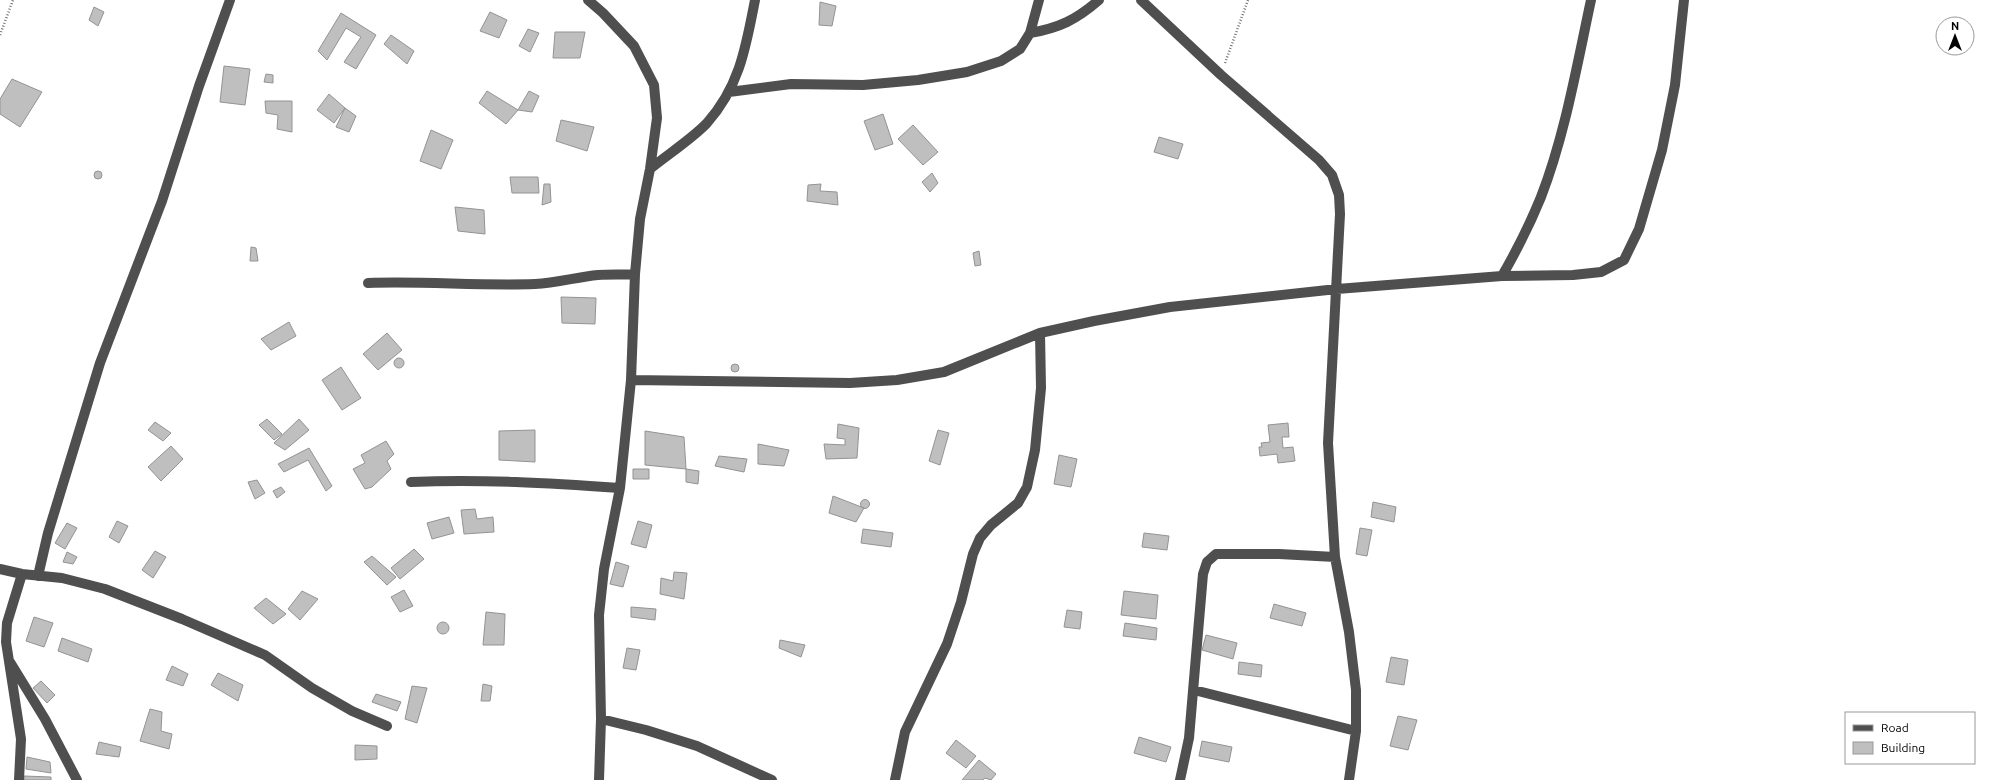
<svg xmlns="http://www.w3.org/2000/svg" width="1991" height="780" viewBox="0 0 1991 780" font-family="Ubuntu,sans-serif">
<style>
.building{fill:#bfbfbf;stroke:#939393}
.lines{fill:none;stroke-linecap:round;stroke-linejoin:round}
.path{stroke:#717171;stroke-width:2.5;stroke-dasharray:1 2;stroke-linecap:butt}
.minor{stroke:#4f4f4f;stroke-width:10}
</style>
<rect width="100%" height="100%" fill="#fff"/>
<path class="building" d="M820,2L836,6L832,26L819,25Z
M94,7L104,12L98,26L89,20Z
M490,12L507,20L499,38L480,31Z
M341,13L376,35L356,69L344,62L361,37L346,28L327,60L318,51Z
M528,29L539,33L530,52L519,46Z
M555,32H585L580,58H553Z
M391,35L414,51L407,64L384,44Z
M224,66L250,69L245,105L220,102Z
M266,74L273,75V83L264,82Z
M12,79L42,92L20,127L0,114V99Z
M487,91L518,110L506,124L479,103Z
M529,91L539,96L532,112L518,110Z
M329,94L345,108L334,123L317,110Z
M265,101H292V132L277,129L278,115L266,113Z
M345,108L356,116L349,132L336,127Z
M883,114L893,144L875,150L864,121Z
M561,120L594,127L587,151L556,141Z
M913,125L938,152L923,165L898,139Z
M431,130L453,140L441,169L420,161Z
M1159,137L1183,144L1178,159L1154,152Z
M94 175a4 4 0 1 1 8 0a4 4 0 1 1-8 0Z
M932,173L938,183L930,192L922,182Z
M510,177H538L539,193H512Z
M544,184H550L551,202L542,205Z
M821,184L820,191L837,192L838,205L807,201L808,185Z
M455,207L484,210L485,234L458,231Z
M251,247L256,248L258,261H250Z
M979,251L981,265L975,266L973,253Z
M561,297L596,298L595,324L562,323Z
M289,322L296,336L271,350L261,339Z
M387,333L402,350L378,370L363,354Z
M394 363a5 5 0 1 1 10 0a5 5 0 1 1-10 0Z
M731 368a4 4 0 1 1 8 0a4 4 0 1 1-8 0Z
M341,367L361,398L342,410L322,380Z
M267,419L282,434L274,440L259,425Z
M299,419L309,430L285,450L274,443Z
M155,422L171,433L163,441L148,430Z
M1288,423L1289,437H1282L1283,448L1293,447L1295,461L1278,463L1277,454L1260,456L1259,447H1262L1261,443L1270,442L1268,425Z
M838,424L859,428L857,458L826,459L824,444L845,445V439L837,438Z
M535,430V462L499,460V431Z
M938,430L949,433L940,465L929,461Z
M645,431L684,437L686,469L645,465Z
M386,441L394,454L387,461L391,469L372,487L365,489L353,469L365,463L361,455Z
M758,444L789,450L784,466L758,464Z
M171,446L183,459L161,481L148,467Z
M309,448L332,486L326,491L308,460L284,472L278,464Z
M1059,455L1077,459L1071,487L1054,484Z
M719,456L747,459L744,472L715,466Z
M633,469H649V479H633Z
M686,469L699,471L698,484L686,482Z
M257,480L265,493L255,499L248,482Z
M281,487L285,492L277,498L273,491Z
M833,496L864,508L856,522L829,513Z
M860.5 504a4.5 4.5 0 1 1 9 0a4.5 4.5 0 1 1-9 0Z
M1373,502L1396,507L1394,522L1371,517Z
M475,509L477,519L493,517L494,532L464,534L461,510Z
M449,517L454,533L432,539L427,523Z
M117,521L128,526L119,543L109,537Z
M638,521L652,525L646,548L631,544Z
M67,523L77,528L65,549L55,543Z
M1360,528L1372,530L1367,556L1356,554Z
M863,529L893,533L891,547L861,543Z
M1144,533L1169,536L1167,550L1142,547Z
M414,549L424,559L400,579L391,568Z
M155,551L166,557L153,578L142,570Z
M67,552L77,557L73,564L63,562Z
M372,556L396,577L387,585L364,562Z
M616,562L629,566L623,587L610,584Z
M674,572L687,573L684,599L660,594L661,578L673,581Z
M404,590L413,606L400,612L391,597Z
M302,591L318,599L300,620L288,609Z
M1124,591L1158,595L1156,619L1121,615Z
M266,598L286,614L273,624L254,608Z
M1274,604L1306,613L1302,626L1270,618Z
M631,607L656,609L655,620L631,617Z
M1067,610L1082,612L1080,629L1064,627Z
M486,612L505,614L504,645H483Z
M34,617L53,623L44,647L26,641Z
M437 628a6 6 0 1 1 12 0a6 6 0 1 1-12 0Z
M1125,623L1157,628L1156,640L1123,636Z
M1206,635L1237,643L1233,659L1202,650Z
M62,638L92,649L88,662L58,651Z
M780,640L805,645L801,657L779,648Z
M627,648L640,650L636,670L623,668Z
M1391,657L1408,660L1404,685L1386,682Z
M1239,662L1262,665L1261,677L1238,674Z
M172,666L188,674L183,686L166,680Z
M218,673L243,685L238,701L211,685Z
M41,681L55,695L47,703L33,688Z
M483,684L492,686L490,701H481Z
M412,686L427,688L417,723L405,719Z
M376,694L401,702L397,711L372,702Z
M150,709L162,712L161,731L172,734L169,749L140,741Z
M1398,716L1417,720L1408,750L1390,746Z
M1139,737L1171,747L1166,762L1134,753Z
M956,740L976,756L966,768L946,753Z
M1202,741L1232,747L1229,762L1199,756Z
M99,742L121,747L119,757L96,754Z
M355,745L377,746V759L355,760Z
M27,757L50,762L51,773L26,769Z
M979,760L996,774L991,780L985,778L983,780H962Z
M24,776L51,777V780H24Z"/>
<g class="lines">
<path class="path" d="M0,35L13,0
M1225,63L1248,0"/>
<path class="minor" d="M588,0L603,13L634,46L654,85L657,118L650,169L640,219L635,274L631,380L620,488L604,569L599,615L601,719L599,780
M1141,0L1221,75L1319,160L1332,175L1339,195L1340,214L1328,443L1335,557L1349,632L1356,690V731L1349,780
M1030,33C1059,28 1076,20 1099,0
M729,92L791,84L863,85L918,80L967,72L1001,61L1020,49L1030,33L1039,0
M650,169C667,155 693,138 707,123C740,86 746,46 755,0
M1502,276C1517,250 1530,224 1541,197C1565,135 1577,65 1591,0
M368,283C424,281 479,286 535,284C557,283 577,277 598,275C610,274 623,275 635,274
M631,380L850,383L897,380L944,372L1040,333L1094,321L1170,307L1337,289L1502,276L1573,275L1601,272L1624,260L1639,229L1662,150L1675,85L1684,0
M411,482C481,479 550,483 620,488
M0,569L22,574L62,578L105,589L182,619L265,655L312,688L352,711L387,726
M38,576L48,533L100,363L162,201L199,86L230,0
M10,662L45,719L77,780
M1194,690L1356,731
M601,719L646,730L697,746L772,780
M19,780L21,739L6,642L7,623L22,574
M895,780L905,732L947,644L961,602L973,554L980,538L991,525L1018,503L1027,487L1035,450L1041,388L1040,333
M1180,780L1189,738L1203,574L1207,562L1216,554H1279L1335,557"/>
</g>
<rect x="1845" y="712" width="130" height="52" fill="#ffffff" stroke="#999999"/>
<rect x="1853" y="725" width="20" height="6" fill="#4f4f4f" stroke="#999999"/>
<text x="1881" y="732" font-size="12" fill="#000000">Road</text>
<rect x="1853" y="742" width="20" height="12" fill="#bfbfbf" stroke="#999999"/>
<text x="1881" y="752" font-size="12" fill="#000000">Building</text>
<g transform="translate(1955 36)"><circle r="19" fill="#ffffff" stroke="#999999"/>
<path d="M0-3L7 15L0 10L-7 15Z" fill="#000000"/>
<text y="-6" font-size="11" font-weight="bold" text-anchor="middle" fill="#000000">N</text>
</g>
</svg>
